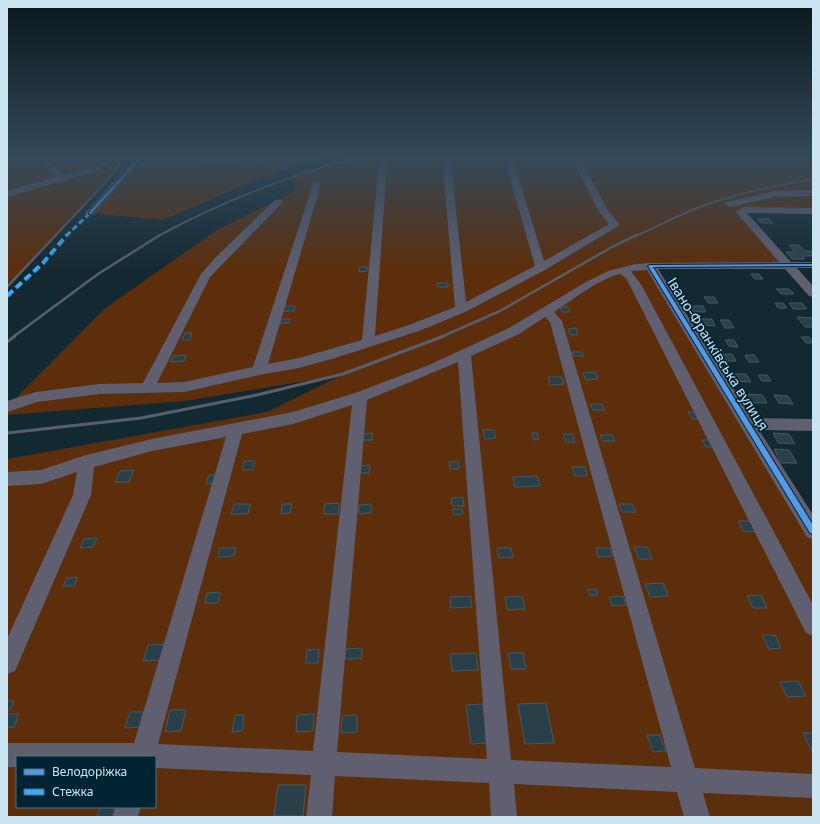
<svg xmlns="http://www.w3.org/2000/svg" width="820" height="824" viewBox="0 0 820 824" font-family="'Noto Sans',sans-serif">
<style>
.green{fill:#5d2e0b;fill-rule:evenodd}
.building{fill:#2a4049;stroke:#465962}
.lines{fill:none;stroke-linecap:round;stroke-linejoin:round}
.minor{fill:#5f5f70;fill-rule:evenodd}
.rail-far2{stroke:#585f6b;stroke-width:2}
.rail-far1{stroke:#585f6b;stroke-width:2.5}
.rail{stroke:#585f6b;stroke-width:3}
.quiet-far1{stroke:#3fa9f5;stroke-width:3;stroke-dasharray:6 3;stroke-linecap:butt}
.quiet{stroke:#3fa9f5;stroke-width:4;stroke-dasharray:8 4;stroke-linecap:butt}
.cycleway-casing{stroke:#002434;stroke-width:2}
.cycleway{fill:#5399e6;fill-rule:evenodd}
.labels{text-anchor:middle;stroke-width:3.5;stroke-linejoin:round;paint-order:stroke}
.street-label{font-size:14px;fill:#cbe4f1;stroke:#002434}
</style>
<rect width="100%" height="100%" fill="#132932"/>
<path class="green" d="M7,156H126L106,182L7,287Z
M142,156H328L309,161L237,188L164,220L90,213Z
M361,156H813V211L744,210L789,265L651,266L813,531V817H7V459L267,412L342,375L184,401L7,415V407L104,309L217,230L295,191L293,176ZM17,757H155V807H17Z"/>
<path class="building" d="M757,219H769L773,223H762Z
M789,245H799L804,251H811L813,256H802L805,259H792L786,252H795Z
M359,267H368L367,271L359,272Z
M751,274H759L763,279H755Z
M437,283H448V287H438Z
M776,289H789L794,294H781Z
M704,297H714L718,303H708Z
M775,303H783L787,308H778Z
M789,303H802L807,309H793Z
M283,306H295L294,311H283Z
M690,306H703L706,312H693Z
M560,307H568L570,312H562Z
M797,317L813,318V324H812L813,327H805Z
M281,319H290L289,323H280Z
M698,319H712L715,326L701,325Z
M720,320H729L734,328H725Z
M576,328L578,335H571L568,329Z
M185,333H192L190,340H182Z
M801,337H809L813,343H806Z
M725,340H734L738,347L729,346Z
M572,352H582L584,356H574Z
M718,354H732L736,361H722Z
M186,355L184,361L170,362L173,356Z
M745,355H754L759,362H749Z
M595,372L598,379L586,380L583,373Z
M731,374H746L751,382L735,381Z
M758,375H767L771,381H762Z
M548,377H562L564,384L550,385Z
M746,394L762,395L767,403H751Z
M774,395L788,396L793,404L779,403Z
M590,404H602L604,410H593Z
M688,412H698L703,419H693Z
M483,430H494L496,438L485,439Z
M372,433V440H362L363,434Z
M532,433H537L539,439L534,440Z
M773,433L789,434L795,444L778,443Z
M563,434H573L575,442H566Z
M600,435H612L615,441H603Z
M702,440H712L716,447H706Z
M774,449L789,450L797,463H781Z
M244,461H255L253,470H242Z
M449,462H458L459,469H450Z
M370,465L369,473H360V466Z
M572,467H585L587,476H575Z
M134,470L129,482H115L120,471Z
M209,475H220L217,483L206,484Z
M537,476L540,486L515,487L513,477Z
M463,497L464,506H452L451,498Z
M339,503L338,514H324L325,504Z
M234,504H250L248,514H231Z
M282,504H292L290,513L281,514Z
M371,504V513L359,514V505Z
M619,504H632L636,512H622Z
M453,509H462L463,514L454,515Z
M738,521H751L757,531L744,532Z
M97,538L93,547L80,548L84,539Z
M634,547H647L652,559H639Z
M220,548H236L234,556L218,557Z
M497,548H511L513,557L499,558Z
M596,548H610L613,556L598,557Z
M78,577L74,586H63L67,578Z
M663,583L668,596L650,597L645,584Z
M596,589L598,595H590L588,590Z
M220,592L218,603H205L207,593Z
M761,595L767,608H753L747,596Z
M470,596L472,607L451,608L450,597Z
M522,596L525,609L507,610L505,597Z
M623,596L626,605L612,606L609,597Z
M762,635H775L781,648L769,649Z
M166,644L162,660L143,661L148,645Z
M362,648V658L345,659V649Z
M319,649L318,663H306L307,650Z
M476,653L478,670L452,671L450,654Z
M508,653H523L526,669H511Z
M798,681L806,696L787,697L780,682Z
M7,701H14L10,710H7Z
M546,703L554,743L525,744L518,704Z
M483,704L488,743L471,744L466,705Z
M170,710H186L181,731L165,732Z
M130,712H145L141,727L125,728Z
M7,714H19L14,727H7Z
M314,714L313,731L296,732L297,715Z
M235,715H244L242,731L232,732Z
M357,715V732L341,733L342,716Z
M803,733H813V753Z
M647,735H660L666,751L653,752Z
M278,785H306L303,816H274Z
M100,807H117L114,817H97Z"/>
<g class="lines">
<path class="minor" d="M34,156H43L64,175C78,171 99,169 107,156H115L109,164L97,171L7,197V191L56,177Z
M442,156H450L466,302L535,266L504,156H512L544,261L609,224L599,212L571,156H579L608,211L620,225L545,270L465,312L419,331L335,358L299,368L259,375L184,392L99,394L37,402L7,412V401L36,392L99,384L143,383L201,274L215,258L275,200H281L283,202L281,204L210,277L157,383L184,382L253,367L313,184L317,181L321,184L268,364L299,358L362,340L379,163L383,160L387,163L375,336L409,325L455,307Z
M136,157H139L143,159L140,163L257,158L261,160L257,162L135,168L93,215H87L85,213L87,211Z
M813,190V196L775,197L730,207L725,204L727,202L775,191Z
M744,207L813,208V214L747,213L791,262H813V268H797L813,286V297L809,296L785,269H658L752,418L813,419V431L759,430L813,515V539L807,537L647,270L631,271L642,286L813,605V636L806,633L626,278L620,274C597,280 574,299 554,312L562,321L695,768L813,774V798L703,793L710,817H684L677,792L514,784L517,817H491L489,783L335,776L332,817H306L311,775L155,768V757H17V767H7V743H134L226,437L152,451L94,467L91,495L15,671L7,674V639L73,495L77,472L41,484L7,486V472L41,470L86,455L152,439L293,412L355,393L429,365L509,328L586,282L608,271L635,264L650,263L779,262L736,212ZM545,317L550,322L671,767L511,760L471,356L519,334ZM458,362L487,759L337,752L367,400ZM352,405L313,751L158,744L242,434L293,424Z
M115,807H141L138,817H112Z"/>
<path class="rail-far2" d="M55,236L106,182L126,156
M158,236C223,201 290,175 361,156
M635,236C657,227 678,215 700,207C736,193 775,186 813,179"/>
<path class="rail-far1" d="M7,287L56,235
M13,337L98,274L160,235
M441,337L500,311L612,247L637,235"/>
<path class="rail" d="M7,342L15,336
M7,433L141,418L257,395L343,374L444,336"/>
<path class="quiet-far1" d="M66,236L90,213"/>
<path class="quiet" d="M7,296L43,263L67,235"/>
<defs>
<path id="cycleway" d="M140,156H144L91,214H89V212Z
M813,264V266L653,267L813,525V534L810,533L648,266L650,265Z"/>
</defs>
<use href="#cycleway" class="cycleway-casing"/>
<use href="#cycleway" class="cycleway"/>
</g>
<linearGradient id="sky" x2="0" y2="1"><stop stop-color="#0a171c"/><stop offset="0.58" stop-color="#33495a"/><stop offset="1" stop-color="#33495a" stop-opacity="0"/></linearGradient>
<rect width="820" height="271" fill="url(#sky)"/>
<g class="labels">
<g class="street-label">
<text transform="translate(718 354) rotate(58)" y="5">Івано-Франківська вулиця</text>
</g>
</g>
<rect width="820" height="824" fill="none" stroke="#cbe4f1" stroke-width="16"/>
<rect x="16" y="756" width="140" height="52" fill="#002434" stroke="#517180"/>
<rect x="24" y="769" width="20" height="6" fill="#5399e6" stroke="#517180"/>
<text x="52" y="776" font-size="12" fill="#cbe4f1">Велодоріжка</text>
<rect x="24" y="789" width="20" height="6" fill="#3fa9f5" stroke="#517180"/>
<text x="52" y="796" font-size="12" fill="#cbe4f1">Стежка</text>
</svg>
